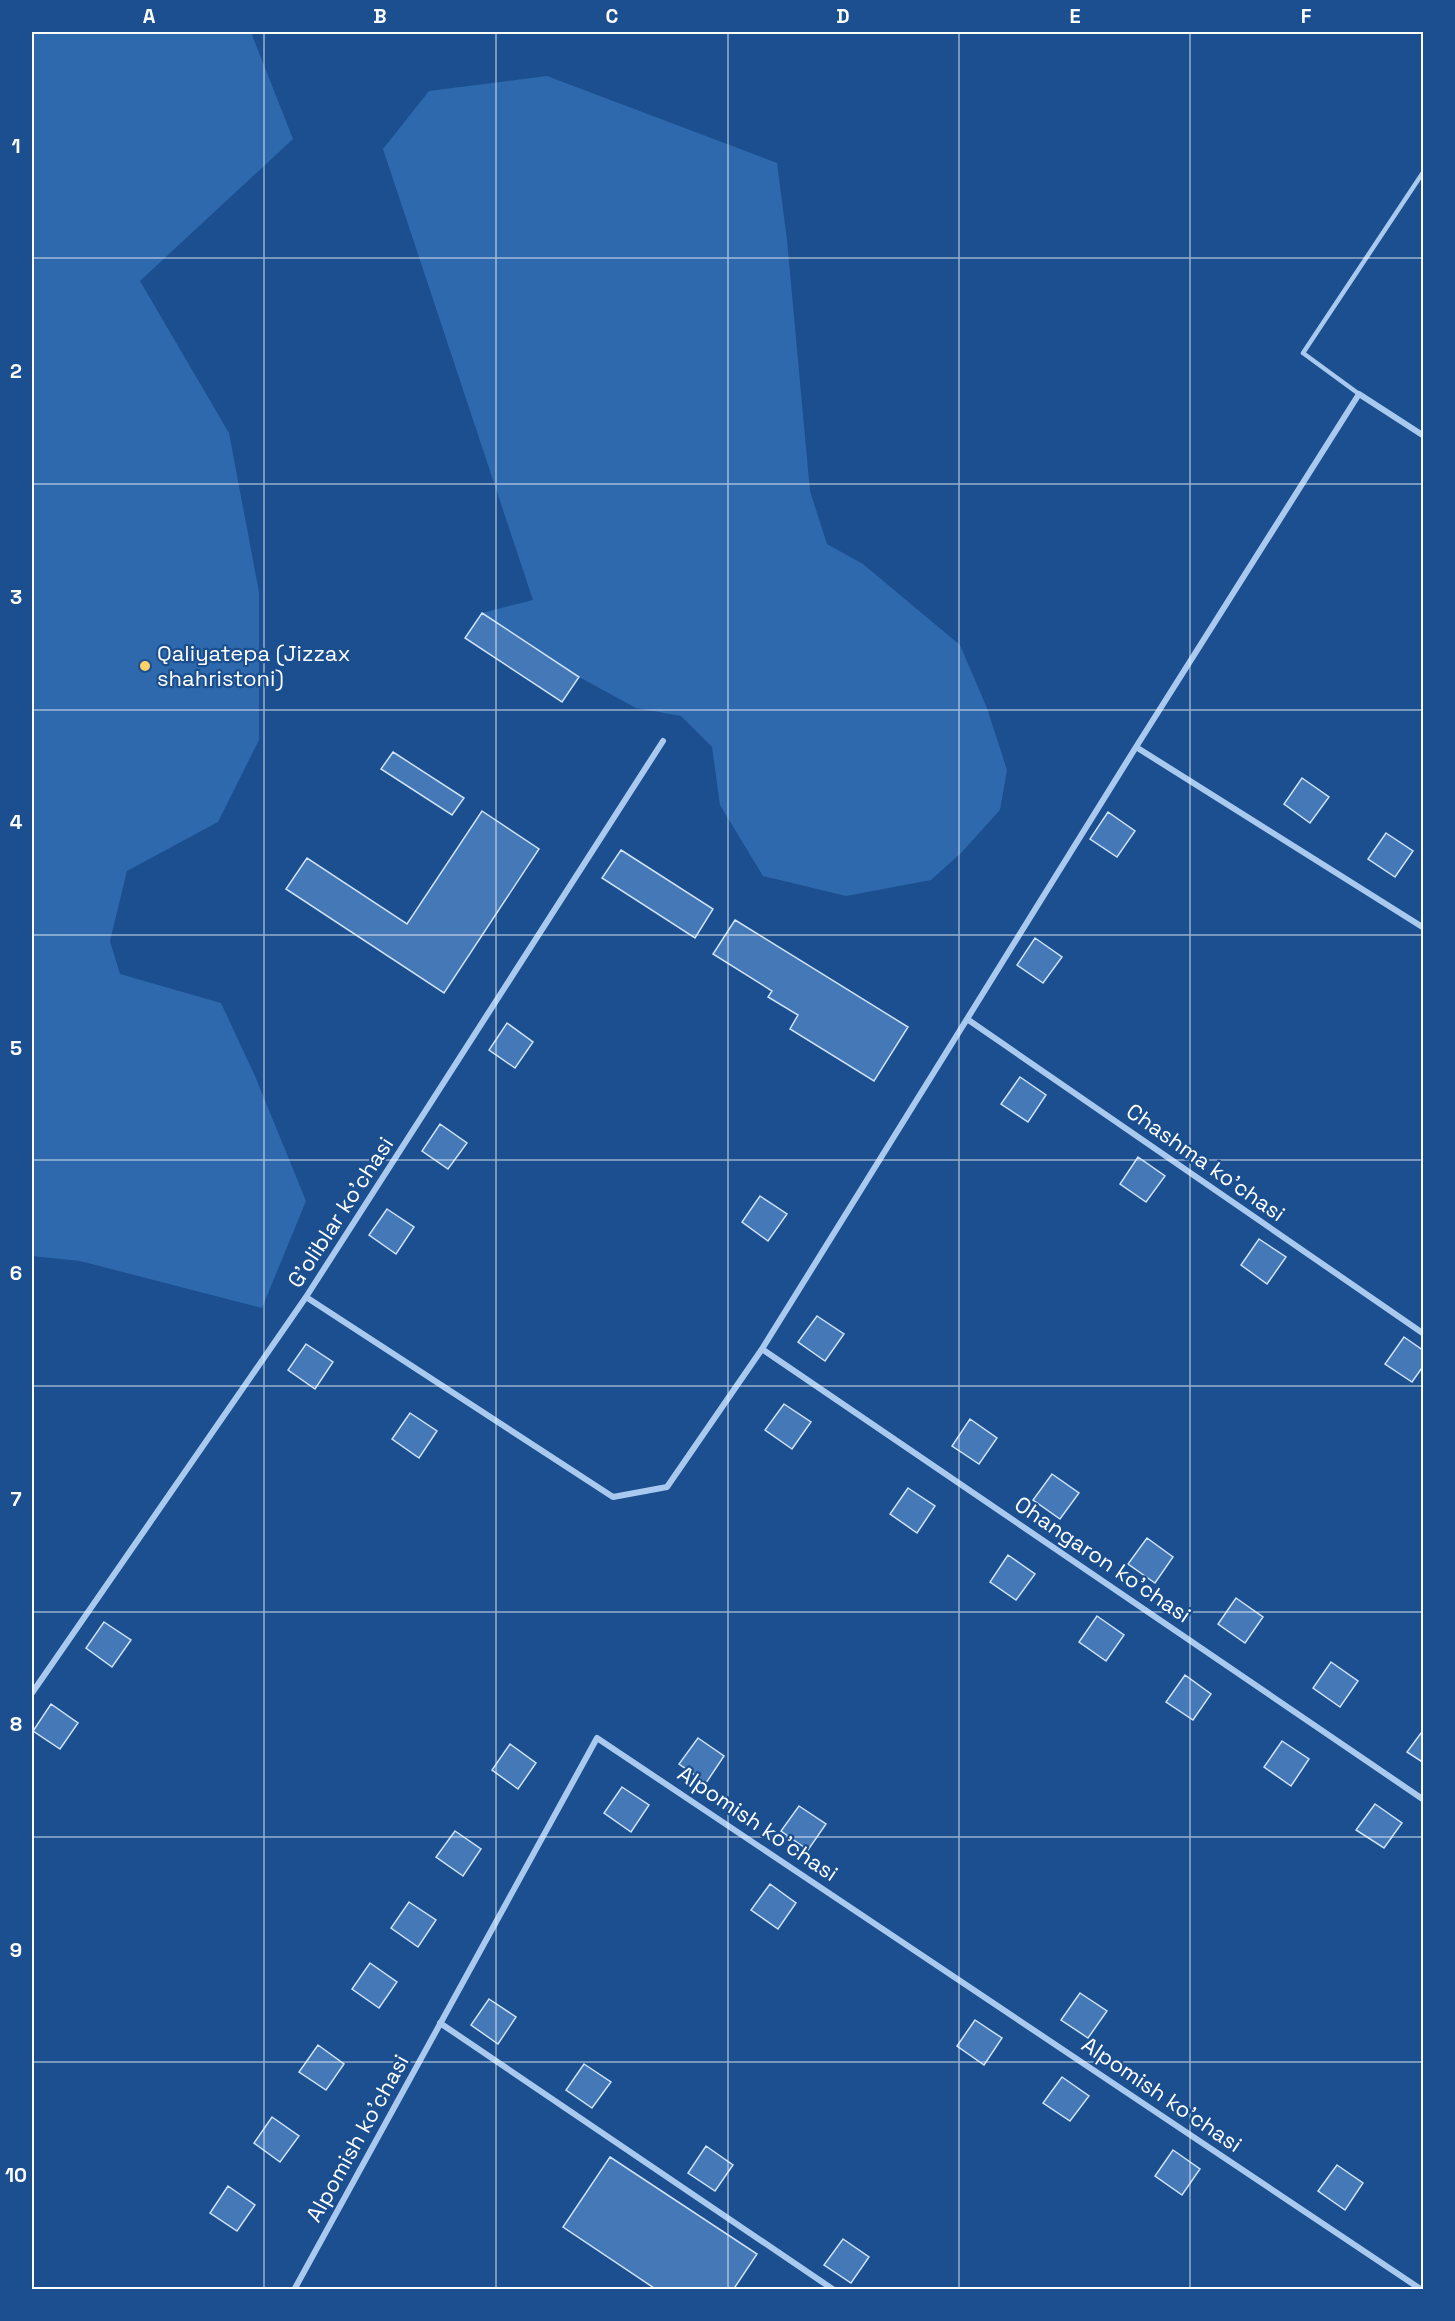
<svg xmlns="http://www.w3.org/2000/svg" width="1455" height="2321" viewBox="0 0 1455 2321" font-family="'Space Grotesk',sans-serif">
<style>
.green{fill:#2e69ad}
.building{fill:#4478b7;stroke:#cfe3fa;stroke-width:1.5}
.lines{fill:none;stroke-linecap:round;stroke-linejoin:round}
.service{stroke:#a9c9ee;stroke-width:4.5}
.minor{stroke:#a9c9ee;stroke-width:6}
.grid{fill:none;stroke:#fff;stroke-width:1.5;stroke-opacity:0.55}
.poi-dot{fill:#ffd166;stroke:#1b4f8f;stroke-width:2}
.labels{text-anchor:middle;stroke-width:4.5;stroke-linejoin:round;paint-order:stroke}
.poi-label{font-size:22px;fill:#fff;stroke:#1b4f8f;text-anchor:start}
.street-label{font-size:22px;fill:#fff;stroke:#1b4f8f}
.neatline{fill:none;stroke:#fff;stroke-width:2}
.grid-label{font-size:20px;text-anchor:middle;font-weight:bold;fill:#fff}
</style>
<rect width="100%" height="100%" fill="#1b4f8f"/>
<path class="green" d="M32,32H257L252,35L293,139L140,281L229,433L259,592V740L218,822L127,871L110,941L120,974L221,1003L255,1076L306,1201L262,1308L80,1261L32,1256Z
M547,76L777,163L787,240L810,491L827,544L863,564L960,645L987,708L1007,770L1000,810L961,853L931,880L846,896L763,876L720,805L712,747L681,716L636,708L579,677L482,613L533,600L383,149L429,91Z"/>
<path class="building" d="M482,613L579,677L562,702L465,638Z
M393,752L464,798L452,815L381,769Z
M1302,778L1329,797L1310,823L1284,804Z
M482,811L539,849L444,993L286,889L307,858L407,924Z
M1108,812L1135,831L1117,857L1090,839Z
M1386,833L1413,851L1395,877L1368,859Z
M621,850L713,909L695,938L602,878Z
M735,920L908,1027L874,1081L790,1029L798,1015L768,997L772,991L713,954Z
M1035,938L1062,957L1043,983L1017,965Z
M507,1023L533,1042L515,1068L489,1050Z
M1020,1077L1046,1095L1028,1122L1001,1104Z
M440,1124L467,1143L448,1169L422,1151Z
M1138,1157L1165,1176L1146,1202L1120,1184Z
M760,1196L787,1214L768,1241L742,1222Z
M387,1209L414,1227L396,1254L369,1235Z
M1259,1239L1286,1257L1267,1284L1241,1265Z
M817,1316L844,1334L825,1361L798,1342Z
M1404,1337L1424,1351V1365L1412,1382L1385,1364Z
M306,1344L333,1362L315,1389L288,1370Z
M784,1404L811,1422L792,1449L765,1430Z
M410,1413L437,1431L419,1458L392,1439Z
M970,1419L997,1438L979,1464L952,1446Z
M1052,1474L1079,1493L1060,1519L1033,1500Z
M908,1488L935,1506L917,1533L890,1514Z
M1147,1538L1173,1557L1155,1583L1128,1564Z
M1008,1555L1035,1574L1016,1600L990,1582Z
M1236,1598L1263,1617L1245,1643L1218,1624Z
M1097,1616L1124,1635L1106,1661L1079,1642Z
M104,1622L131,1640L112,1667L86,1648Z
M1331,1662L1358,1681L1340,1707L1313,1688Z
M1185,1675L1211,1694L1193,1720L1166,1702Z
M51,1704L78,1723L60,1749L33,1731Z
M1424,1729V1763L1407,1752Z
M698,1738L724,1756L706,1783L679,1764Z
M1282,1741L1309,1759L1291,1786L1264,1767Z
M510,1744L536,1763L518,1789L492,1770Z
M622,1787L649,1805L631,1832L604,1813Z
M1375,1804L1402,1823L1384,1848L1356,1830Z
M799,1806L826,1824L808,1850L781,1831Z
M455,1831L481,1849L463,1876L436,1857Z
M770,1884L796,1903L778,1929L751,1910Z
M409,1902L436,1920L418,1947L391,1928Z
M370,1963L397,1982L379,2008L352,1989Z
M1080,1993L1107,2011L1088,2038L1061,2020Z
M489,1999L516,2017L498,2044L471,2025Z
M975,2020L1002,2038L984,2065L957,2046Z
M318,2045L344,2064L326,2090L299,2072Z
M584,2064L611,2082L592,2108L566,2090Z
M1062,2077L1089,2096L1070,2121L1043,2103Z
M272,2117L299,2136L280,2162L254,2143Z
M706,2146L733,2165L715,2191L688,2173Z
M1173,2150L1200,2169L1182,2195L1155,2176Z
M610,2157L757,2254L733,2290H657L563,2227Z
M1337,2165L1363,2183L1345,2210L1318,2191Z
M228,2186L255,2205L237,2231L210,2213Z
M843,2239L869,2257L851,2283L824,2265Z"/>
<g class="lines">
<path class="service" d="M1359,394L1303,353L1424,171"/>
<path class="minor" d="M1136,747L1424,928
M967,1019L1424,1334
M306,1297L613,1497L667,1487L762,1349L1136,747L1359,394L1424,436
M762,1349L1424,1800
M32,1693L306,1297L663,741
M440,2023L834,2290
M294,2290L597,1738L1422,2290"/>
</g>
<path class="grid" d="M264,32V2290M496,32V2290M728,32V2290M959,32V2290M1190,32V2290M32,258H1424M32,484H1424M32,710H1424M32,935H1424M32,1160H1424M32,1386H1424M32,1612H1424M32,1837H1424M32,2062H1424"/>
<circle class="poi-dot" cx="145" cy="666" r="6"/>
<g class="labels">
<g class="poi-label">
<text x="157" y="661">Qaliyatepa (Jizzax<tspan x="157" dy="25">shahristoni)</tspan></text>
</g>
<g class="street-label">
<text transform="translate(1206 1162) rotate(35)" y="8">Chashma ko'chasi</text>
<text transform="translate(340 1212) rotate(-57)" y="8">G'oliblar ko'chasi</text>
<text transform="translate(1103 1559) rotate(34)" y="8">Ohangaron ko'chasi</text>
<text transform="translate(758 1823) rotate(34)" y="8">Alpomish ko'chasi</text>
<text transform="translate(1162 2094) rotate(34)" y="8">Alpomish ko'chasi</text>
<text transform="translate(357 2138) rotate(-61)" y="8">Alpomish ko'chasi</text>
</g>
</g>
<rect width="1455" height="2321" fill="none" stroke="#1b4f8f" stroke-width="66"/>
<rect x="33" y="33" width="1389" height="2255" class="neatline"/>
<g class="grid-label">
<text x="149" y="23">A</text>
<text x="380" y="23">B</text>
<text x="612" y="23">C</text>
<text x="843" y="23">D</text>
<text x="1075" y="23">E</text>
<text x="1306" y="23">F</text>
<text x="16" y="153">1</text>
<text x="16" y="378">2</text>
<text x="16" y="604">3</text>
<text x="16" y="829">4</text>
<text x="16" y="1055">5</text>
<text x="16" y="1280">6</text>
<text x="16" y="1506">7</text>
<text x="16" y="1731">8</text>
<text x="16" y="1957">9</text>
<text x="16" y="2182">10</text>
</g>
</svg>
